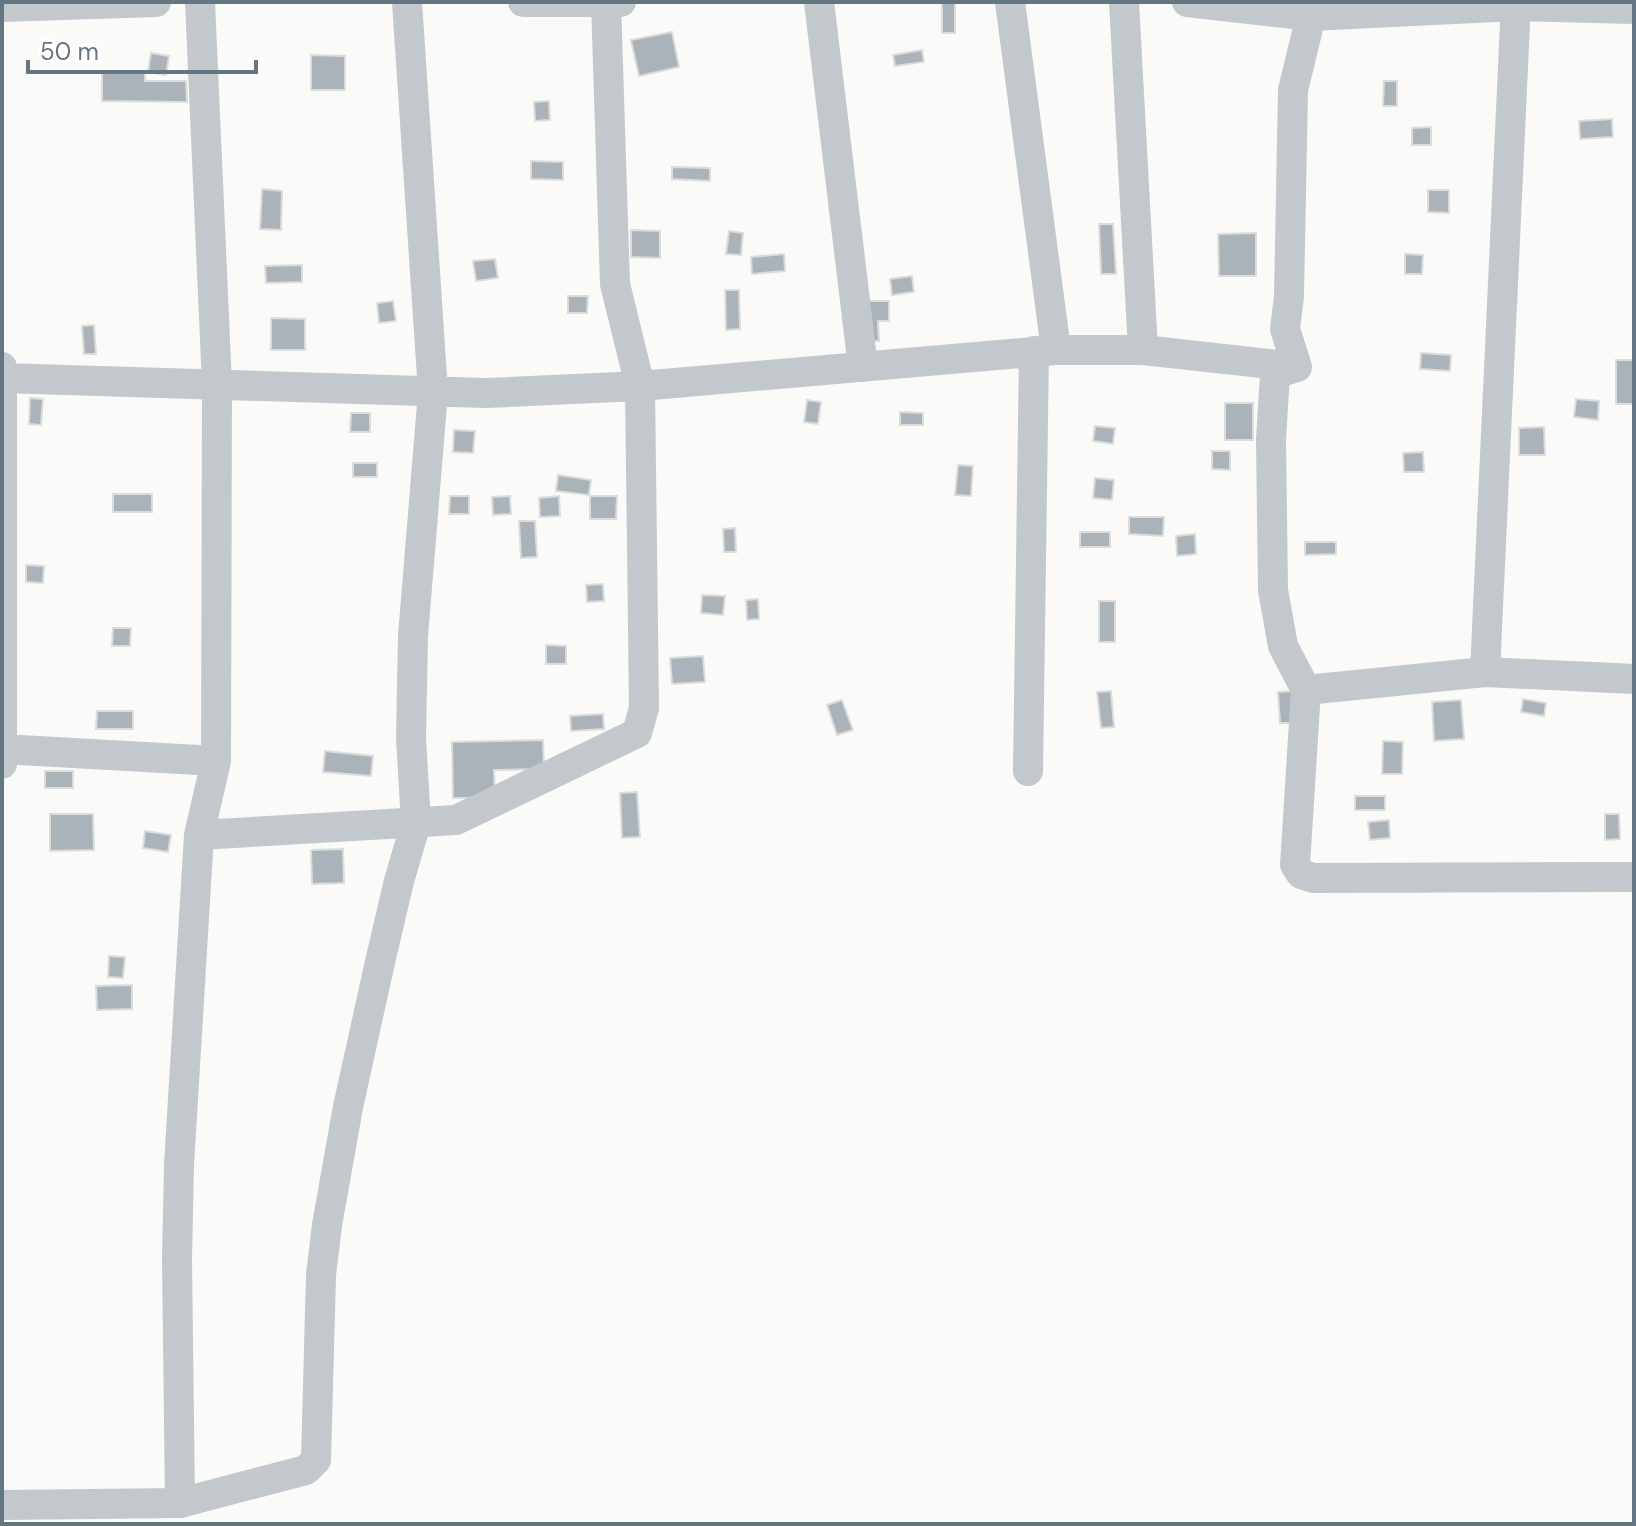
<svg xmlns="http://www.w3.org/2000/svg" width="1636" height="1526" viewBox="0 0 1636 1526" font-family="'DM Sans',sans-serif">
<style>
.building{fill:#aab3b9;stroke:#dcdcda;stroke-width:2}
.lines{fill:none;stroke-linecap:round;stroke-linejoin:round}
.minor{stroke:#c3c8cc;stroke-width:30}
</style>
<rect width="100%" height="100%" fill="#fafaf8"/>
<path class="building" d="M942,2H955V33H942Z
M672,32L679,67L639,76L631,40Z
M922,50L924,62L895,66L893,55Z
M151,53L169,56L166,75L148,72Z
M311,55L345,56V90H311Z
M102,71H145V81H186L187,102L102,101Z
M1384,81H1397V106H1383Z
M549,101L550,120L535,121L534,102Z
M1612,119L1613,137L1580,139L1579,121Z
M1431,127V145H1412V128Z
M531,161L563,162V180L531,179Z
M672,167L710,168V181L672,179Z
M262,189L282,191L281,230L260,229Z
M1428,190H1449V213L1428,212Z
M1099,224H1113L1116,274H1101Z
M631,230L660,231V258L631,257Z
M729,231L743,233L741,255L726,254Z
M1256,233V276H1219L1218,234Z
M784,254L785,271L752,274L751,257Z
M1405,254L1423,255L1422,274H1405Z
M495,259L498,278L476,281L473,261Z
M302,265V282L266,283L265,266Z
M912,276L914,292L892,295L890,279Z
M725,290H739L740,329L726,330Z
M568,296H588L587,313H568Z
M393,301L396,321L379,323L377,303Z
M861,301H889V321H878L879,341H861Z
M271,318L305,319V350H271Z
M94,325L96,354H84L82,326Z
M1421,353L1451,355L1450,371L1420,369Z
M1616,360H1634L1633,404H1616Z
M30,398L43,399L41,425L29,424Z
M1576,399L1599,401L1598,420L1574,417Z
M807,400L821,402L818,424L804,422Z
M1225,403H1253V440H1225Z
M900,412L923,413V425H900Z
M351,413H370V432H350Z
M1095,426L1115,428L1113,444L1093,441Z
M1544,427L1545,455H1519V428Z
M454,430L475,431L473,453L453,452Z
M1212,451H1230V470L1212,469Z
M1423,452L1424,472H1404L1403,453Z
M353,463H377V477H353Z
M958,465L973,466L971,496L955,495Z
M558,475L591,480L589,495L556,491Z
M1095,478L1114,480L1112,500L1093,498Z
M113,494H152V512H113Z
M450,496H469V514H449Z
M510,496L511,514L493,515L492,497Z
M559,496L560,516L540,517L539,498Z
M590,496H617L616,519H590Z
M1129,517H1164L1163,536L1129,534Z
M519,521H535L537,557L521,558Z
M735,528L736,552H724L723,529Z
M1080,532H1110V547H1080Z
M1195,534L1196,554L1177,556L1176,536Z
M1305,542H1336V554L1305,555Z
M26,565L44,566L43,583L26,582Z
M603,584L604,601L587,602L586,585Z
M702,595L725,596L723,615L701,613Z
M758,599L759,619L747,620L746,600Z
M1099,601H1115V642H1099Z
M113,628H131L130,646H112Z
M546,645L566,646V664H546Z
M703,656L705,682L672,684L670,658Z
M1111,691L1114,727L1101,728L1097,692Z
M1297,691L1299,723H1280L1278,692Z
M1523,699L1546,703L1544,716L1521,712Z
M842,700L853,730L837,735L827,705Z
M1461,700L1464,739L1434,741L1432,702Z
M97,711H133V729H96Z
M603,714L604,729L571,731L570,716Z
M543,740L544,769L494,770L495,798H453L452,742Z
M1383,741L1403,742L1402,774H1382Z
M325,751L373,756L371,776L323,772Z
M45,771H73V788H45Z
M637,792L640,837L622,838L620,793Z
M1355,796H1385V810H1355Z
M50,814H93L94,850L50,851Z
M1605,814H1619L1620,839L1605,840Z
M1389,820L1390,838L1370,840L1368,822Z
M145,831L171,835L168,852L143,848Z
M343,849L344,883L312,884L311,850Z
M109,956L125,957L123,978L108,977Z
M132,985V1009L97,1010L96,986Z"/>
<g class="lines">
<path class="minor" d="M523,2H621
M819,2L863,367
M1010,2L1056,350
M1124,2L1143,350
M1187,2L1311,16L1516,6L1634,9
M1310,2L1311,16L1293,90L1289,296L1285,329L1297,367L1275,374L1271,440L1273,590L1283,646L1306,690L1295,865L1301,874L1313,878L1634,877
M2,7L156,2
M2,367V764
M2,378L486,393L640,386L1056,350H1143L1297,367
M1485,672L1516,2
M1306,690L1485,672L1634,679
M2,749L216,761
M1028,771L1034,351
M199,835L456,820L637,733L644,708L640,386L615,284L606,2
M180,1503L177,1258L179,1165L199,835L216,761L217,385L200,2
M2,1505L180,1503L306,1470L316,1460L321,1275L327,1225L348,1107L380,962L399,881L416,823L411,738L413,636L433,392L407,2"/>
</g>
<rect width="1636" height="1526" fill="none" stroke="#657683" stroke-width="8"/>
<path d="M28 60v12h228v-12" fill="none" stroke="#657683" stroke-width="4"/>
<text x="40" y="60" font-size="24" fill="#657683" stroke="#ffffff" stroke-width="6" paint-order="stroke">50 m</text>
</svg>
